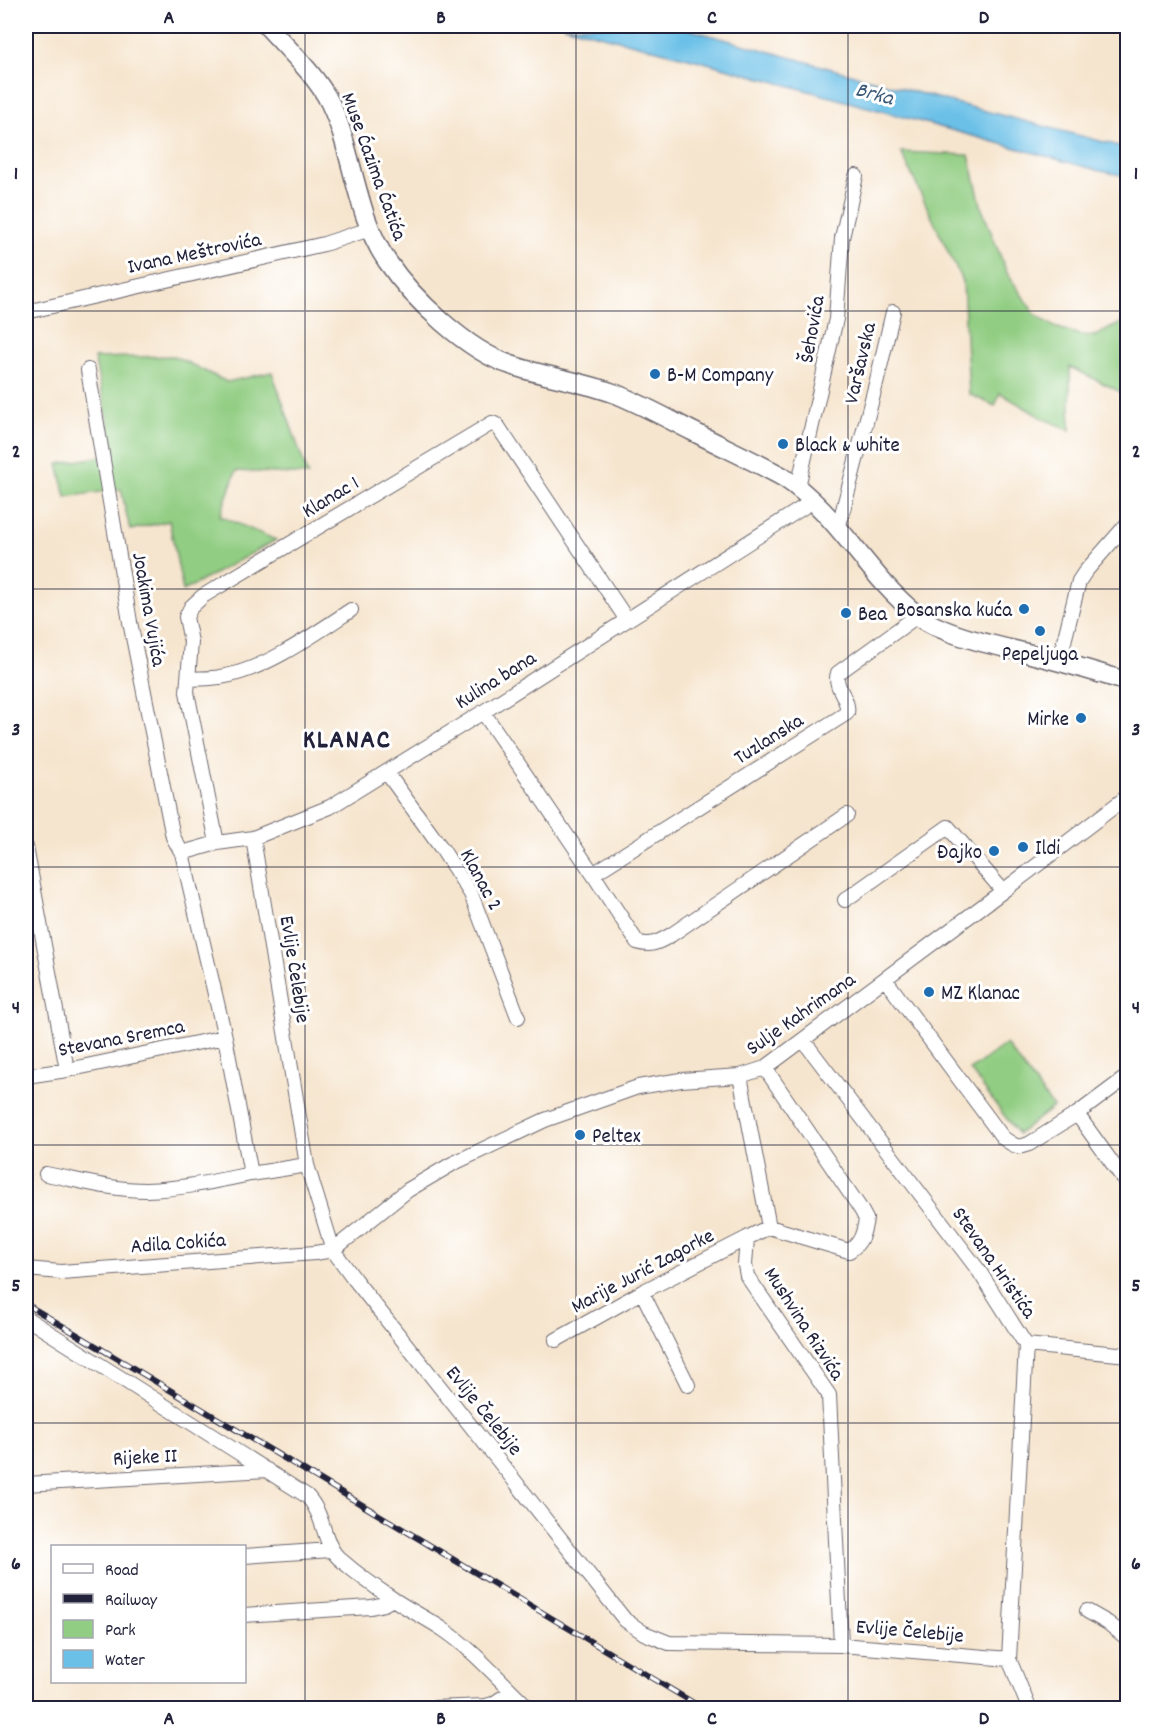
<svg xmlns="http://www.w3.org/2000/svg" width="1153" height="1734" viewBox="0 0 1153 1734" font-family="Dekko,sans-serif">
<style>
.green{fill:#91cd82;stroke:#5a785e;stroke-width:1.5}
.water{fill:#6ac0e7;stroke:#467191;stroke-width:1.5}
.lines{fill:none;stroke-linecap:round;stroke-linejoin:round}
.minor-casing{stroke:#6c666e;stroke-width:16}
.major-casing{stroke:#6c666e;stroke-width:21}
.minor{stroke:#fff;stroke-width:14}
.major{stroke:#fff;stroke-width:18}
.rail-casing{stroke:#22223b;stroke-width:6}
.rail{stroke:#fff;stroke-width:4;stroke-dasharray:11;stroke-linecap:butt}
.grid{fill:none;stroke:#22223b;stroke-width:1.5;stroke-opacity:0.55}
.poi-dot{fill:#1f6fb2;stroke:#fff;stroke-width:2}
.labels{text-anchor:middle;stroke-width:6;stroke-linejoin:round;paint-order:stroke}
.street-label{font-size:21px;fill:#22223b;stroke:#fff}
.poi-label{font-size:21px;fill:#22223b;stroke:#fff;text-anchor:start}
.water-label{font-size:22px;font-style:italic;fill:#3b5977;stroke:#fff}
.district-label{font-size:27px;font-weight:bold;letter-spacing:1.5px;fill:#22223b;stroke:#fff}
.neatline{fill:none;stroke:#22223b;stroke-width:2}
.grid-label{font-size:20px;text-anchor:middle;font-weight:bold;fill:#22223b}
</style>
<rect width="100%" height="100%" fill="#fff"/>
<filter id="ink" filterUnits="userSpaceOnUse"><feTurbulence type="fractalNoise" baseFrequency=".0167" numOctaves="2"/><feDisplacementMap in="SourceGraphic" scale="12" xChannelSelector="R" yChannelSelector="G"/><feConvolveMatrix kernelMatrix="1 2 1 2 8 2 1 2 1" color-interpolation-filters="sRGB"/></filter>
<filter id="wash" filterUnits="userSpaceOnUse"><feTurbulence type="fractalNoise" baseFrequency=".008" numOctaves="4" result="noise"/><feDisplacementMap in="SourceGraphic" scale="24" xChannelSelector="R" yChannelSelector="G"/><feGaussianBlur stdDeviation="1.35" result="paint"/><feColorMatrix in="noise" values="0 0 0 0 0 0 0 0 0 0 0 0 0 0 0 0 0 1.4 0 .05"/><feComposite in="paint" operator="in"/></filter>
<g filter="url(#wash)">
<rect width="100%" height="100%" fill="#f6e5ce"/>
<path class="green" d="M901,152L969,155L982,209L1007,273L1034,313L1055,327L1080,335L1095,336L1127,320V395L1070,367V430L1044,419L1000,393L995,406L969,394L963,283Z
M174,356L227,382L272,372L308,475L236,471L220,516L276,540L183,591L169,521L130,530L121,489L66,497L58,464L115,454L94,358Z
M1006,1044L1053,1107L1018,1134L970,1070Z"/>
<path class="water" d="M564,26H677L955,103L1127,148V176L1100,171L696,60Z"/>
</g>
<g filter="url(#ink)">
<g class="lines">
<defs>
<path id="minor" d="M26,312L324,244L370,229
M798,487L836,319L842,238L856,176
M838,529L877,380L893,312
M1059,662L1079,581L1085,572L1128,523
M188,679C199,678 210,679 220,677C263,671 315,634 351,610
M483,712L593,874
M387,773L442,849L471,894L518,1017
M847,815L671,935C659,942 650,947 637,942L593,874L847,713C850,698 833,688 838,673L917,616
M253,838L307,1165L333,1250L355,1280L625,1620L644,1633L669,1643L841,1645L1009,1659
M217,843L187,692L191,642L186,617L191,607L203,596L492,423L497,425L627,620
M26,847L67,1070
M182,853L217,843L253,838L330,807L483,712L813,501
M845,900L948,827L1003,891
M885,979L1003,1138C1014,1145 1016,1149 1029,1144L1077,1114L1128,1076
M803,1040L979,1271L1026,1345L1009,1659L1029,1708
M765,1068L860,1208L866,1219C864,1232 861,1244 849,1251L769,1227
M26,1076L67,1070L225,1037
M740,1076L769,1227L747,1238L745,1265L747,1276L829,1395L841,1645
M1077,1114L1128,1185
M46,1174C78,1180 112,1190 146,1190C182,1189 216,1181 251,1174L225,1037L182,853L173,837L130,622L88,370
M251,1174L307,1165
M26,1269L61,1272L315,1253L333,1250L408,1190L452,1164L545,1120L638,1087L681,1080L740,1076L765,1068L1003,891L1128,796
M642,1292L688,1385
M26,1318L307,1496C326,1516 322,1545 341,1560C357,1574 375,1587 393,1599C409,1610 428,1619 444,1630C476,1652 501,1682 529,1708
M556,1340L642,1292L747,1238
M1026,1345L1128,1355
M26,1484L267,1470
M244,1556L331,1550
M1087,1611L1108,1623L1128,1639
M244,1615L371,1607L384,1604L393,1599
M433,1708L486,1706L493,1704L511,1692"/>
<path id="major" d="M267,26C287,48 317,76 330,103C354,153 355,214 387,261C412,298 467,351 511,365C545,377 582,381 616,394C643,405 668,419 694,432C723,447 754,461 783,477C837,512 866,574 916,614C941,635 994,645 1027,653C1061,662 1094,671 1128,682"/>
</defs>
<use href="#minor" class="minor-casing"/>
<use href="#major" class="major-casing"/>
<use href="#minor" class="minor"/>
<use href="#major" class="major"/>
<defs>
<path id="rail" d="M26,1304L702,1708"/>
</defs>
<use href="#rail" class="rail-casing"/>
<use href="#rail" class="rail"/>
</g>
</g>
<path class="grid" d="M305,26V1708M576,26V1708M848,26V1708M26,311H1128M26,589H1128M26,867H1128M26,1145H1128M26,1423H1128"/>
<g class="poi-dot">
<circle cx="655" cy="374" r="6"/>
<circle cx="783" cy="444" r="6"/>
<circle cx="1024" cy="609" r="6"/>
<circle cx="846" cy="613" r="6"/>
<circle cx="1040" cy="631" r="6"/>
<circle cx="1081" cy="718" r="6"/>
<circle cx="1023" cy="847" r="6"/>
<circle cx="994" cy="851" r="6"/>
<circle cx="929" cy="992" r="6"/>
<circle cx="580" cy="1135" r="6"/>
</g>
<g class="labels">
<g class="street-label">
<text transform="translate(375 166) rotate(70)" y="7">Muse Ćazima Ćatića</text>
<text transform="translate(194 252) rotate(-12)" y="7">Ivana Meštrovića</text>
<text transform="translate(811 329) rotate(-80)" y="7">Šehovića</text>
<text transform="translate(859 363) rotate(-77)" y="7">Varšavska</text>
<text transform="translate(330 496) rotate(-31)" y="7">Klanac 1</text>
<text transform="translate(150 609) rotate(80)" y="7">Joakima Vujića</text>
<text transform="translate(495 679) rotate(-32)" y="7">Kulina bana</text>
<text transform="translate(768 738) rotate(-32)" y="7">Tuzlanska</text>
<text transform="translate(482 879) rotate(62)" y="7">Klanac 2</text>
<text transform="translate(296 969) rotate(81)" y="7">Evlije Čelebije</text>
<text transform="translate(800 1013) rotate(-35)" y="7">Sulje Kahrimana</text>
<text transform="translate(121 1037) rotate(-11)" y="7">Stevana Sremca</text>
<text transform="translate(178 1242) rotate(-4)" y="7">Adila Cokića</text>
<text transform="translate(995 1262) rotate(55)" y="7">Stevana Hristića</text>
<text transform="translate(642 1270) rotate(-28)" y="7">Marije Jurić Zagorke</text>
<text transform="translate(805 1323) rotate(57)" y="7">Mushvina Rizvića</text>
<text transform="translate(485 1410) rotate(51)" y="7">Evlije Čelebije</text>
<text transform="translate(145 1456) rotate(-3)" y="7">Rijeke II</text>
<text transform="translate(910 1630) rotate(5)" y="7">Evlije Čelebije</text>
</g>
<g class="poi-label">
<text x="667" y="381">B-M Company</text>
<text x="795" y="451">Black &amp; white</text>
<text x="1012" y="616" text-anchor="end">Bosanska kuća</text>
<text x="858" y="620">Bea</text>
<text x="1040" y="660" text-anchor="middle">Pepeljuga</text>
<text x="1069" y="725" text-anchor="end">Mirke</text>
<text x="1035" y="854">Ildi</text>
<text x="982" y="858" text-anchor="end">Đajko</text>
<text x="941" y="999">MZ Klanac</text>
<text x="592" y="1142">Peltex</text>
</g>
<g class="water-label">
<text transform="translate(875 92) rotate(15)" y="8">Brka</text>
</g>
<g class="district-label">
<text x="347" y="747">KLANAC</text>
</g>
</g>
<rect width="1153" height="1734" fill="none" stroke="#fff" stroke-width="66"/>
<rect x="51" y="1545" width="195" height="138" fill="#ffffff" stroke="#a7a7b1" stroke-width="1.5"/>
<rect x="63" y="1564" width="30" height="9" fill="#ffffff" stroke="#a7a7b1" stroke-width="1.5"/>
<text x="105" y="1575" font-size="18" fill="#22223b">Road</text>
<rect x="63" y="1594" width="30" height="9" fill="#22223b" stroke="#a7a7b1" stroke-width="1.5"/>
<text x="105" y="1605" font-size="18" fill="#22223b">Railway</text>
<rect x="63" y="1620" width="30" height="18" fill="#91cd82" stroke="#a7a7b1" stroke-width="1.5"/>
<text x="105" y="1635" font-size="18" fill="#22223b">Park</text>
<rect x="63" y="1650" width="30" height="18" fill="#6ac0e7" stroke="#a7a7b1" stroke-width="1.5"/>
<text x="105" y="1665" font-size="18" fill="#22223b">Water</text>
<rect x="33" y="33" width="1087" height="1668" class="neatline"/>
<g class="grid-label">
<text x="169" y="23">A</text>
<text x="441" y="23">B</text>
<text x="712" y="23">C</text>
<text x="984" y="23">D</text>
<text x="16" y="179">1</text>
<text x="1136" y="179">1</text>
<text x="16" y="457">2</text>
<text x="1136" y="457">2</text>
<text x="16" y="735">3</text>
<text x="1136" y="735">3</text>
<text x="16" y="1013">4</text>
<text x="1136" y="1013">4</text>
<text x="16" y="1291">5</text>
<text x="1136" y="1291">5</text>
<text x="16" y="1569">6</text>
<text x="1136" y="1569">6</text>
<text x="169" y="1724">A</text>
<text x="441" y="1724">B</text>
<text x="712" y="1724">C</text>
<text x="984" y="1724">D</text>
</g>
</svg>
